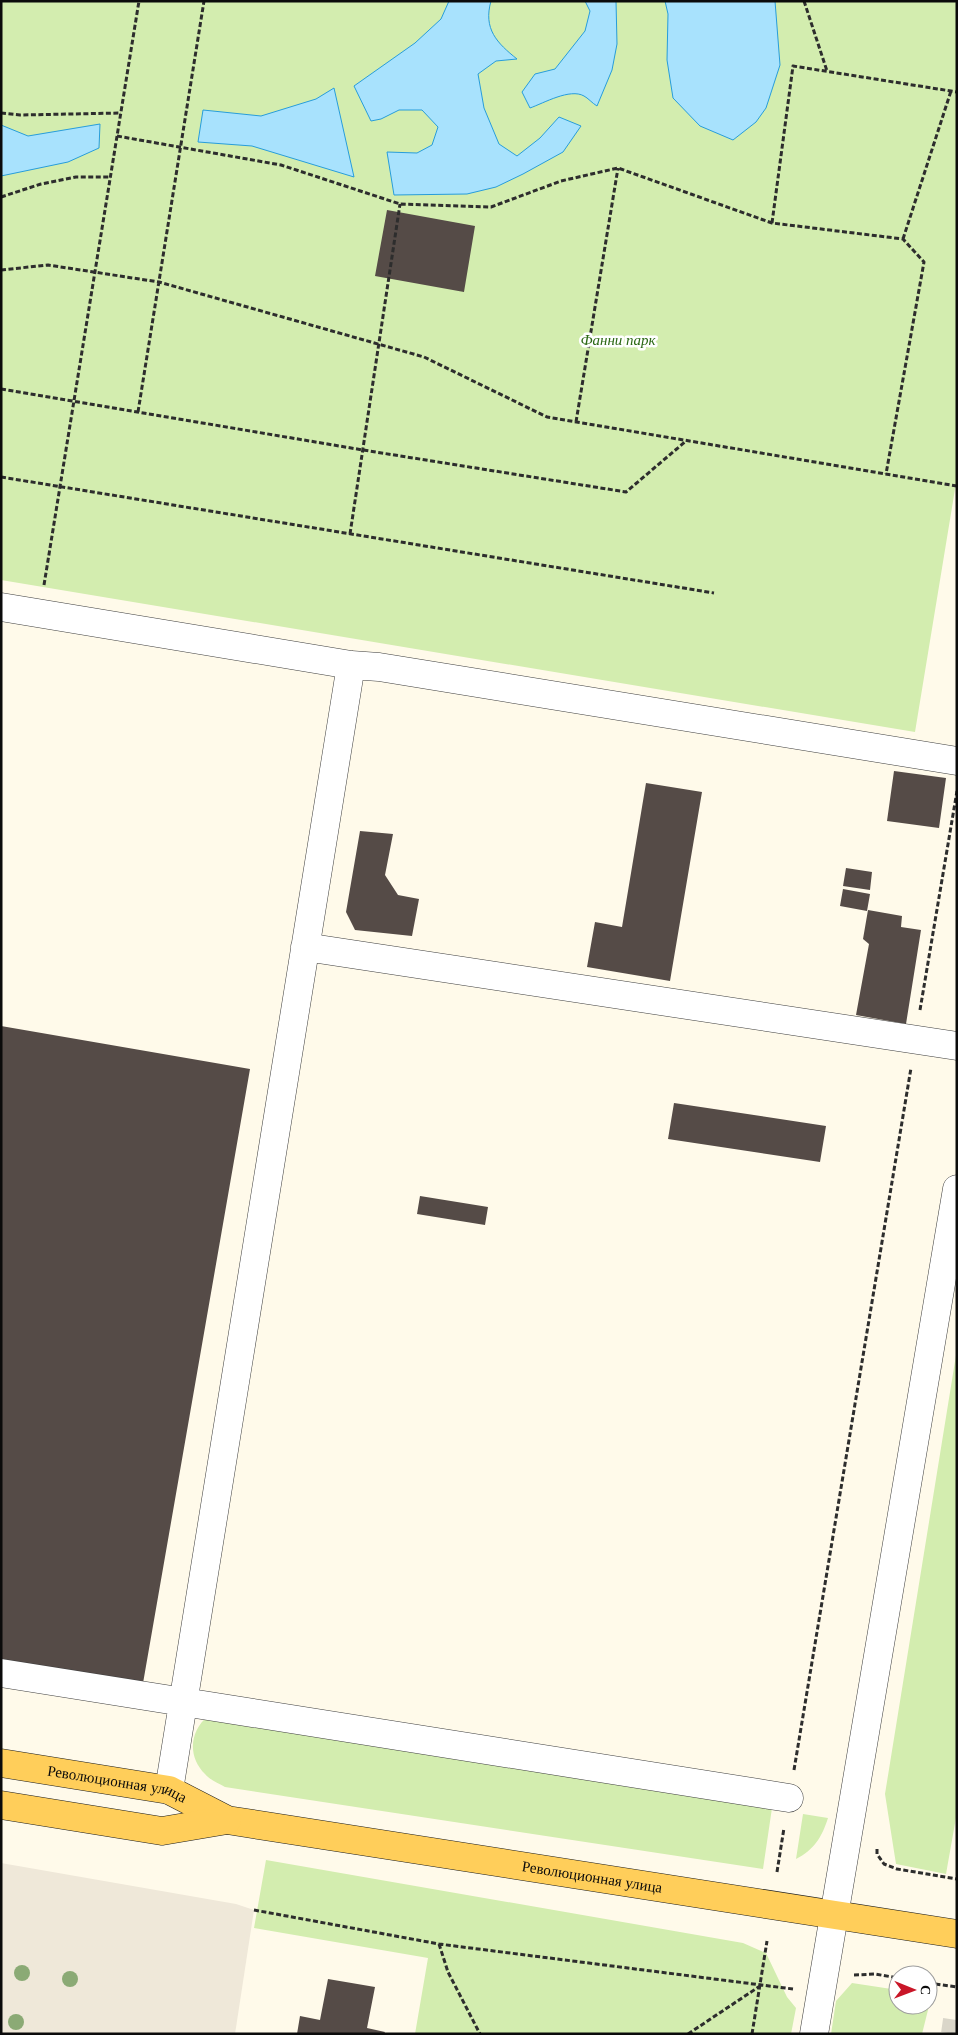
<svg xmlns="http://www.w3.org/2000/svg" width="958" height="2035" viewBox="0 0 958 2035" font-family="Georgia,serif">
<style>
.green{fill:#d3edaf}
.plaza{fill:#efe8d9}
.water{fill:#a8e2fd;stroke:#279ddb}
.building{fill:#554b47}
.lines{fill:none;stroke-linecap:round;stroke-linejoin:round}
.major-tunnel{stroke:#dad6c9;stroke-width:28;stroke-dasharray:28 14;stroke-linecap:butt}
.minor-casing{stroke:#3e3e3e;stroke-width:29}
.major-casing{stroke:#1c1c1c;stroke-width:29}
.path{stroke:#2d2d2d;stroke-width:3;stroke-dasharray:5 2.5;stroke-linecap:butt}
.minor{stroke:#fff;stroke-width:28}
.major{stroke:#ffce5a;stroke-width:28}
.tree{fill:#8baa75}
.labels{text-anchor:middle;stroke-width:5;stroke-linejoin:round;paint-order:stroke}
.park-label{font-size:15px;font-style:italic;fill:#2c6916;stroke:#fff}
.street-label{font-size:15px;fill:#0b0b0b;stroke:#fff}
</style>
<rect width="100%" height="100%" fill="#fffaea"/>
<path class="green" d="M1,1H957V477L915,732L1,580Z
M957,1349V1812L946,1874L896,1864L885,1794Z
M208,1716L772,1808L763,1869L225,1787C218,1783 210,1780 205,1774C187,1756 190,1731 208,1716Z
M803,1814L828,1818C822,1837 814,1850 796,1859Z
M266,1860L743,1943L766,1953L787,1997L796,2008L791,2034H415L428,1958L254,1928Z
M852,1983L898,1990V2005H928V1994H932L922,2034H831L836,2001Z"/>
<path class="plaza" d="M1,1863L236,1904L254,1910L235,2034H1Z"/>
<path class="water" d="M449,1H491C483,29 497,43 517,59L496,61L478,74L484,108L499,144L517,156L540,138L559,117L581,126L563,152L523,174L496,187L467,194L394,195L387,152L417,153L432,145L438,127L422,110H399L381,119L371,121L354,86L415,43L441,19Z
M585,1H616L617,44L612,70L597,106C592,103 588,98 584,96C570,88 544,103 530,108L522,92L535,74L555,69L585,31L590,11Z
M665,1H775L780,65L766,108L756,122L733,140L700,126L673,98L667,60L668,14Z
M334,88L354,177L252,146L198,142L203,110L261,116L316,99Z
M100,124L99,148L68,162L1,176V125L28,136Z"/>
<path class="building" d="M387,210L475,226L464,292L375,276Z
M894,771L946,778L939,828L887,821Z
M646,783L702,792L670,981L587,967L595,922L622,927Z
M360,831L393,834L385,875L398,895L419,899L412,936L355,930L346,912Z
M846,868L872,872L870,890L843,886Z
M843,889L870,894L867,911L840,906Z
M868,910L902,916L901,927L921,930L906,1024L856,1015L869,944L863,939Z
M1,1026L250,1069L142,1689L1,1664Z
M674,1103L826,1126L820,1162L668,1139Z
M420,1196L488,1207L485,1225L417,1214Z
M328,1979L375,1987L367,2028L385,2032L384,2034H297L300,2016L320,2020Z"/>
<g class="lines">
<path class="major-tunnel" d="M955,2034L957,2020"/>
<defs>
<path id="minor" d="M1,607L351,665L379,667L957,761
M305,947L957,1046
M1,1673L789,1798
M169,1790L351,665
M814,2034L957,1189"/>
<g id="major">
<path id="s1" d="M1,1763L169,1790L227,1820L957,1934"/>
<path d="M1,1805L162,1831L227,1820"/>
</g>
</defs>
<use href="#minor" class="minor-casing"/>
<use href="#major" class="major-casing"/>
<path class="path" d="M804,1L827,71
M1,113L20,115L121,113
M117,136L281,165L400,204L491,207L561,181L618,168L772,223L903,239L924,262L886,474
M1,197L41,184L76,177H111
M772,223L793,66L957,92
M903,239L951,91
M1,270L48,265L159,282L424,357L547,417L957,486
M1,389L363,450L626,492L686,441
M138,412L204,1
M576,422L618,168
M1,477L714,593
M350,534L400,204
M44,585L139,1
M920,1010L957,791
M794,1770L911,1068
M877,1849V1854L884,1864L897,1869L957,1879
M777,1872L784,1828
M254,1910L439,1944L793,1989
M439,1944L448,1972L480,2034
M854,1975L875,1974L898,1978
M928,1983L957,1987
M688,2034L760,1986
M752,2034L767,1941"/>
<use href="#minor" class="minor"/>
<use href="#major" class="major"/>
</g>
<g class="tree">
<circle cx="22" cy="1973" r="8"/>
<circle cx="70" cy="1979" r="8"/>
<circle cx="16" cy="2022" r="8"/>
</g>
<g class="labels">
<g class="park-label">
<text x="618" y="345">Фанни парк</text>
</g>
<g class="street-label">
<text dy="5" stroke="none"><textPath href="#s1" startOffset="118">Революционная улица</textPath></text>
<text dy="5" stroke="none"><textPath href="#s1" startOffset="605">Революционная улица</textPath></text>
</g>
</g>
<rect width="958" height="2035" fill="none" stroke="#0b0b0b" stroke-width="5"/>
<g transform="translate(913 1990) rotate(91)"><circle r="24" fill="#ffffff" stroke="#9d9d9d"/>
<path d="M0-4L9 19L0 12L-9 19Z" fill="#c91628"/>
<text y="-8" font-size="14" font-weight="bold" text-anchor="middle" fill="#0b0b0b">С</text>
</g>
</svg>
